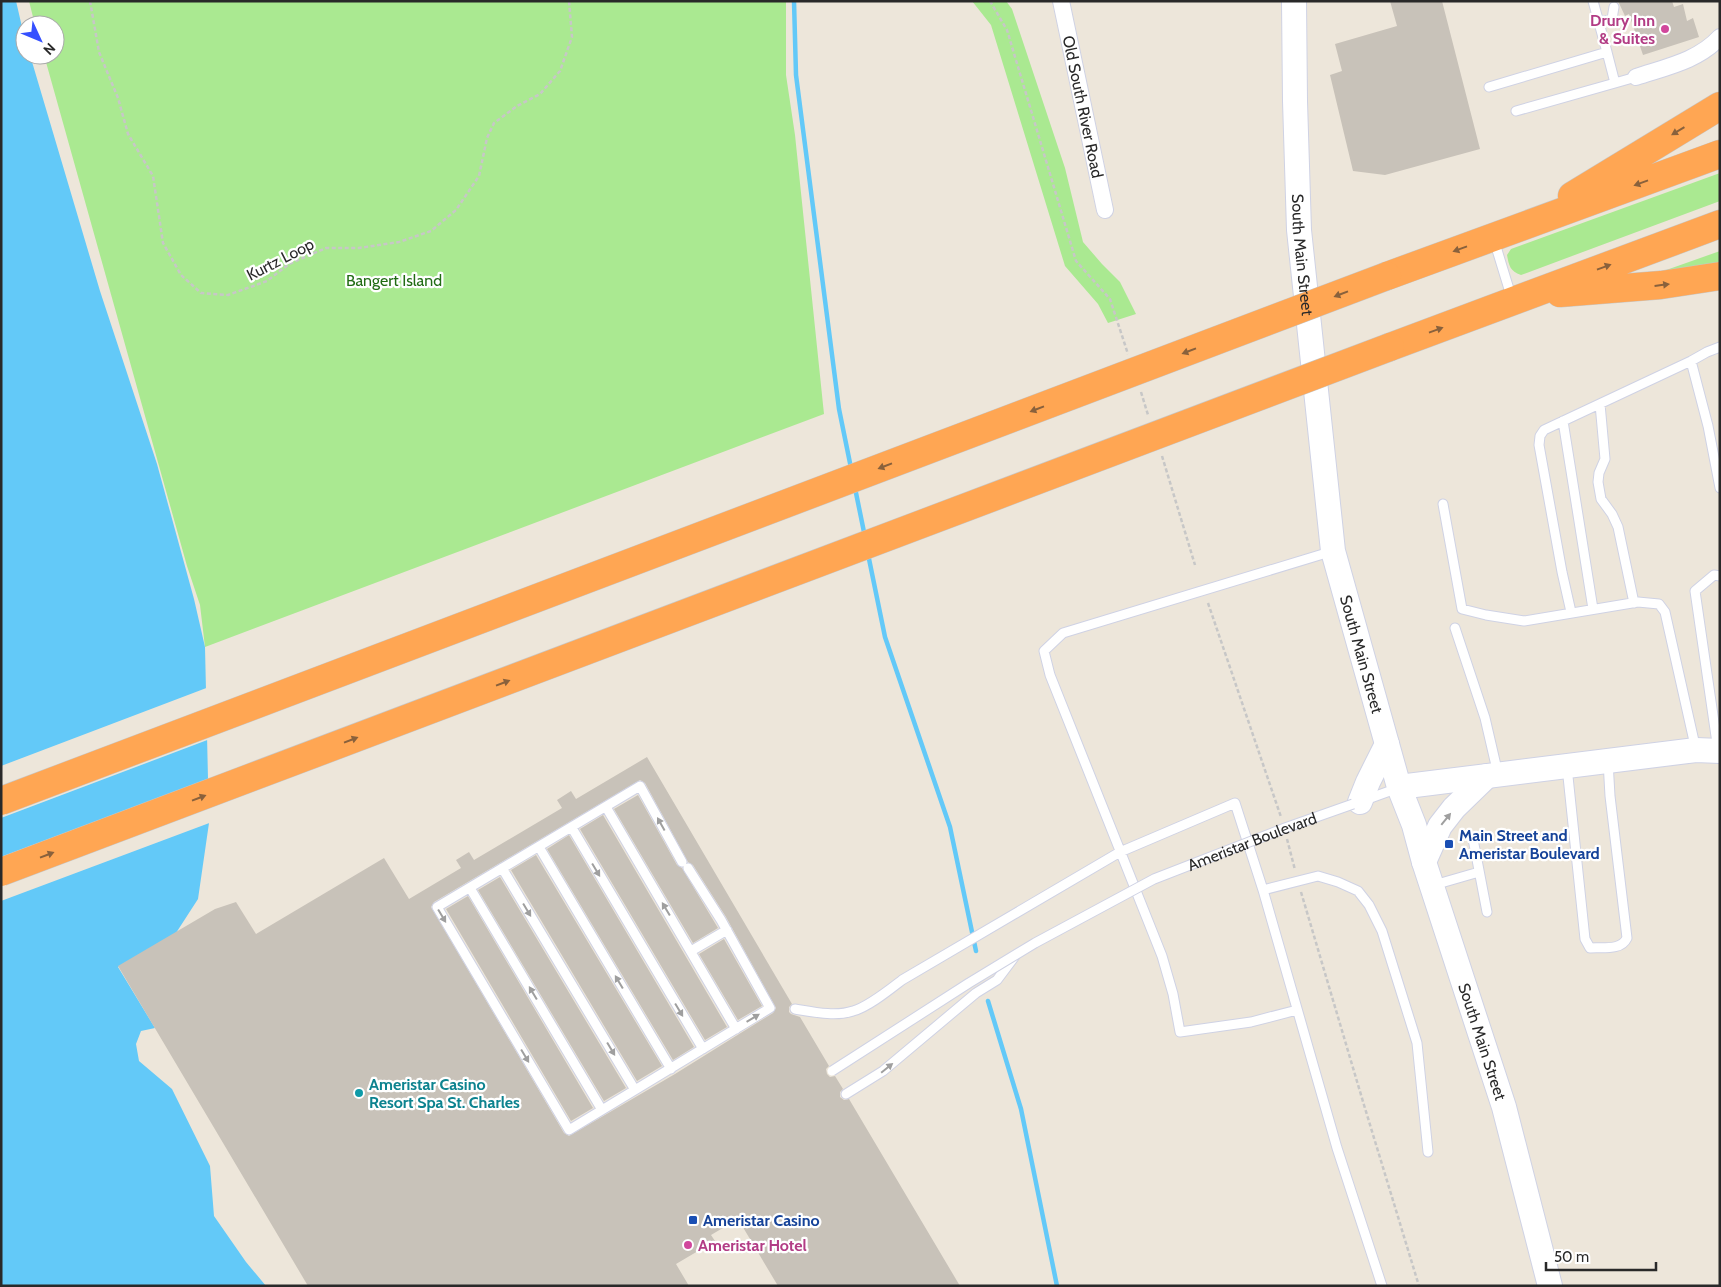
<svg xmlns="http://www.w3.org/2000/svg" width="1721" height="1287" viewBox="0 0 1721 1287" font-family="Cabin,sans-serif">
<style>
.green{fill:#aae991}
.water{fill:#63c9f8}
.pier{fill:#ede6da}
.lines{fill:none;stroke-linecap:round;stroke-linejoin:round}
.stream{stroke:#63c9f8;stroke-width:4.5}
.building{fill:#c8c2b9;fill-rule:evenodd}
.lane-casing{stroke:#cfd2e4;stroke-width:11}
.street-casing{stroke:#cfd2e4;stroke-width:18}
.secondary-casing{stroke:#cfd2e4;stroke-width:26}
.highway-casing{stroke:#c7c7c7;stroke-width:29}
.path{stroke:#c7c7c7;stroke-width:2.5;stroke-dasharray:4 2.5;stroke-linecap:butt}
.lane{stroke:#fff;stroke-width:9}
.street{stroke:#fff;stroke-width:16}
.secondary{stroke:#fff;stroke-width:24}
.highway{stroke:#ffa653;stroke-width:28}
.lane-bridge-casing{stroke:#cfd2e4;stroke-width:11;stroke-linecap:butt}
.highway-bridge-casing{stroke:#c7c7c7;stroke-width:29;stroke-linecap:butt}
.lane-bridge{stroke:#fff;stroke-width:9}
.highway-bridge{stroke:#ffa653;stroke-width:28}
.oneway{fill:#89613c}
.oneway2{fill:#9f9f9f}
.hotel-dot{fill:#d1479c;stroke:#fff;stroke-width:2}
.transit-dot{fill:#1a4fb4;stroke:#fff;stroke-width:2}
.culture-dot{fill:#0f9aa8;stroke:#fff;stroke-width:2}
.labels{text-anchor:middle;stroke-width:4.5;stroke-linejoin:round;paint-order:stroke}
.hotel-label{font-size:16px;font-weight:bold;fill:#b23c85;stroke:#fff;text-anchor:end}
.street-label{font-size:16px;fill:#292929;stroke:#fff}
.park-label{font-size:16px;fill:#216c14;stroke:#fff}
.transit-label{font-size:16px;font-weight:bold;fill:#164399;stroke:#fff;text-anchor:start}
.culture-label{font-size:16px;font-weight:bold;fill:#0d838f;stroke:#fff;text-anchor:start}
</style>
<rect width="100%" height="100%" fill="#ede6da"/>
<path class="green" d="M29,1H786V75L795,135L824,414L205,647L200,605L187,566L44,55H55V25H35Z
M972,1H1006L1012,9L1065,168L1083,242L1102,264L1120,282L1136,314L1108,323L1098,304L1065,266L991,25Z
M1720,173V201L1521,275C1510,271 1509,266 1507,255L1511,249Z
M1720,251V265L1655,274Z"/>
<path class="water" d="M1,1H16L25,40V55H30L100,291L157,464L194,599L205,647L209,823L198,899L176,933L118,967L155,1028L141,1031L136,1044L139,1061L172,1089L210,1166L214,1216L246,1262L266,1286H1Z"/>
<path class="pier" d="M209,687L210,739L1,818V766Z
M211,778L212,822L1,901V857Z"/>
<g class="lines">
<path class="stream" d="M794,1L796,75L839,409L851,468
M855,488L865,537
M868,554L885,637L950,827L976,951
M988,1001L1021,1109L1057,1286"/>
</g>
<path class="building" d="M1390,1H1442L1480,149L1385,175L1353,171L1330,75L1342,71L1335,44L1397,26Z
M1618,1H1672L1674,7L1683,4L1687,21L1693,18L1699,37L1643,55L1629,14L1625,16Z
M647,757L792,1004L789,1007V1012L791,1014L800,1017L829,1066L826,1069L827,1074L830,1077L835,1076L843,1089L840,1092V1097L844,1100L849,1099L960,1286H778L738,1219L711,1235L715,1241L676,1264L689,1286H308L118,966L215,909L236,902L256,934L384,858L409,899L461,868L456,860L469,852L474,860L562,808L557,800L571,791L576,799ZM640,780L645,783L688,862L693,865L726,917L776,1008L773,1013L675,1074L569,1136L564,1133L431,907L434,902Z
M638,795L677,865L682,868L718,928L693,943L614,809Z
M603,815L727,1027L705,1040L580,829Z
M569,835L694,1047L673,1060L547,849Z
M536,855L662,1066L637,1081L511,870Z
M500,877L626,1088L604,1101L478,890Z
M468,896L593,1108L571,1121L446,909Z
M724,939L762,1006L738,1020L699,954Z"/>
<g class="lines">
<defs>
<path id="lane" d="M1599,22L1612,19L1614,7
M1607,52L1615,83L1636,77
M1489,87L1607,52L1593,1
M1516,111L1615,83
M1494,240L1512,299
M1691,361L1708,426L1720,488
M1600,404L1605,459L1599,473L1598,482L1601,499L1612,514L1618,527L1634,603
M1563,421L1593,609
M1443,504L1462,609L1486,615L1524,621L1638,602L1659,604L1665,612L1696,750
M1571,612L1562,572L1539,445L1540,436L1544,430L1691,361L1707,352L1720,347
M1455,628L1485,718L1498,774
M1718,750L1695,591L1714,575L1720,576
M1567,767L1585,939L1590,948C1602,947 1621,951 1627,938L1610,796L1608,761
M1365,800L1398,788
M606,807L736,1029
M572,828L703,1049
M1473,839L1487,912
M539,847L671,1069
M682,862L640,786L437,907L569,1130L770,1008L721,920L688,868
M502,868L635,1090
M1434,885L1479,872
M470,888L602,1110
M1263,890L1318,876L1338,882L1358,891L1369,905L1382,931L1417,1043L1428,1152
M691,951L727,930
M795,1009C813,1012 836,1017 853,1011C868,1007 889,990 902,980L1120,852L1235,803L1263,890L1337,1148L1382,1286
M1297,1010L1251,1022L1180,1032L1173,994L1162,956L1050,675L1044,651L1063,633L1333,551
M846,1094L883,1071L976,993L997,980L1015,956"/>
<g id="street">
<path id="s1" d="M1061,1L1105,210"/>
<path d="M1636,77C1666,67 1698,61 1720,37"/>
</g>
<g id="secondary">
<path id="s2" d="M1294,1L1295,101L1299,230L1333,551L1399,787L1414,825L1424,862L1504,1107L1550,1286"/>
<path d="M1399,787L1696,750L1720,751"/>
<path d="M1360,802L1368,782L1387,744"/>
<path d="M1424,862L1440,826L1454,808L1487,776"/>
</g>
<path id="highway" d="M1572,196L1720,106
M1387,276L1720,154
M1560,293L1661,285L1720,276
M1390,347L1720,224"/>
</defs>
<use href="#lane" class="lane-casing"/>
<use href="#street" class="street-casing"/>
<use href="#secondary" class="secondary-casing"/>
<use href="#highway" class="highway-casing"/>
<path class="path" d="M90,1L99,52L118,98L128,134L153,176L163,243L181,275L201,293L228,295L267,281L289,264L326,248H359L399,242L431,231L456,210L479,176L487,138L494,123L517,106L540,94L560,71L572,37L569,1
M990,1L1007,30L1076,261L1110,299L1128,354
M1141,392L1148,415
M1162,456L1195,565
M1208,603L1281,817
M1287,839L1295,870
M1301,892L1364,1105L1419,1286"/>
<use href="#lane" class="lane"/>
<use href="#street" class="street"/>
<use href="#secondary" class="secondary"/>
<use href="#highway" class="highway"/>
<defs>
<g id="lane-bridge">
<path id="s3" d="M832,1071L969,983L1035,943L1154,879L1285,828L1353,804"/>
</g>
<path id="highway-bridge" d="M1,801L1387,276
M1,872L1390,347"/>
</defs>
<use href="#lane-bridge" class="lane-bridge-casing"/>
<use href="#highway-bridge" class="highway-bridge-casing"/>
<use href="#lane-bridge" class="lane-bridge"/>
<use href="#highway-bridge" class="highway-bridge"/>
</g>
<defs><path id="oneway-solid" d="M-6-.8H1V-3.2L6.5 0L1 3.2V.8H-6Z" transform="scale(1.25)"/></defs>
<g class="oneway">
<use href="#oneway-solid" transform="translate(1678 131) rotate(149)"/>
<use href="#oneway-solid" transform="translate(1641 183) rotate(160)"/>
<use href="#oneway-solid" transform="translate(1460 249) rotate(160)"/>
<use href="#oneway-solid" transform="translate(1604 267) rotate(-20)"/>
<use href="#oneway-solid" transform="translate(1662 285) rotate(-7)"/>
<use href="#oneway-solid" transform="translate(1341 294) rotate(159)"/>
<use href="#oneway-solid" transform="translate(1436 330) rotate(-20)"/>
<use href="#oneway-solid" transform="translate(1189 351) rotate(159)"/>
<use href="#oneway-solid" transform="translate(1037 409) rotate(159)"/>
<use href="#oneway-solid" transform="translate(885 466) rotate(159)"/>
<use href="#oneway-solid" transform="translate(503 683) rotate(-21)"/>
<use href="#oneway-solid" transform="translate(351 740) rotate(-21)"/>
<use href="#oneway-solid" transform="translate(199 798) rotate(-21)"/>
<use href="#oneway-solid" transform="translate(47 855) rotate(-21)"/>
</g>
<g class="oneway2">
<use href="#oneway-solid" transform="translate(1446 819) rotate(-51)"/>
<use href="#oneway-solid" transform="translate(661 824) rotate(-119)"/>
<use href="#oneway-solid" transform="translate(596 870) rotate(59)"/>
<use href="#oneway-solid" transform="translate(666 909) rotate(-121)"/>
<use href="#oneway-solid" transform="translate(527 910) rotate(59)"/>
<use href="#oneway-solid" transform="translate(442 916) rotate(59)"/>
<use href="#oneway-solid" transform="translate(619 982) rotate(-121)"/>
<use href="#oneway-solid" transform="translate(533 993) rotate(-121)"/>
<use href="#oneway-solid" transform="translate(679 1010) rotate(59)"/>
<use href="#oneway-solid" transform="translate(753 1018) rotate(-31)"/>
<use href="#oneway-solid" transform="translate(611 1049) rotate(59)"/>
<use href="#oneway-solid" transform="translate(525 1056) rotate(59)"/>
<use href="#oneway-solid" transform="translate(887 1068) rotate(-39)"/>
</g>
<g class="hotel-dot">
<circle cx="1665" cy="29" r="5"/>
<circle cx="688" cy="1245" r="5"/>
</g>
<g class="transit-dot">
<rect x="1444" y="839" width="10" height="10" rx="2.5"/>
<rect x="688" y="1215" width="10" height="10" rx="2.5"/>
</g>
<circle class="culture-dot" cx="359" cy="1093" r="5"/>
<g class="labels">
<g class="hotel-label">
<text x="1655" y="26">Drury Inn<tspan x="1655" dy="18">&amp; Suites</tspan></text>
<text x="698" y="1251" text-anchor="start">Ameristar Hotel</text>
</g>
<g class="street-label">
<text dy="6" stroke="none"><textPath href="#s1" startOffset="108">Old South River Road</textPath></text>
<text dy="6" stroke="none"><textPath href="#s2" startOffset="254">South Main Street</textPath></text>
<text transform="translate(280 259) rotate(-27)" y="6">Kurtz Loop</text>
<text dy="6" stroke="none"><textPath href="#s2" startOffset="659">South Main Street</textPath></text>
<text dy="6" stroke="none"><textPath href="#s3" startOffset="480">Ameristar Boulevard</textPath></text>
<text dy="6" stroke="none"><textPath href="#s2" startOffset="1065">South Main Street</textPath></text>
</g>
<g class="park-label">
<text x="394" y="286">Bangert Island</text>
</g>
<g class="transit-label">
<text x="1459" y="841">Main Street and<tspan x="1459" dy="18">Ameristar Boulevard</tspan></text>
<text x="703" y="1226">Ameristar Casino</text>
</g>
<g class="culture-label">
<text x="369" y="1090">Ameristar Casino<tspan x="369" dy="18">Resort Spa St. Charles</tspan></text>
</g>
</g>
<rect width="1721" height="1287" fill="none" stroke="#292929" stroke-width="5"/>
<g transform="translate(40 40) rotate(134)"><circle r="24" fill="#ffffff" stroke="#a9a9a9"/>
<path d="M0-4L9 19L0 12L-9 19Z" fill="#3550ff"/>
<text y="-8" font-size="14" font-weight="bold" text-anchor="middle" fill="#292929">N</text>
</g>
<path d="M1546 1262v8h110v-8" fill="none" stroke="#292929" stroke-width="2.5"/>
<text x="1554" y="1262" font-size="15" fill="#292929" stroke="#ffffff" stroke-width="4" paint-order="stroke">50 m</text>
</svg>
